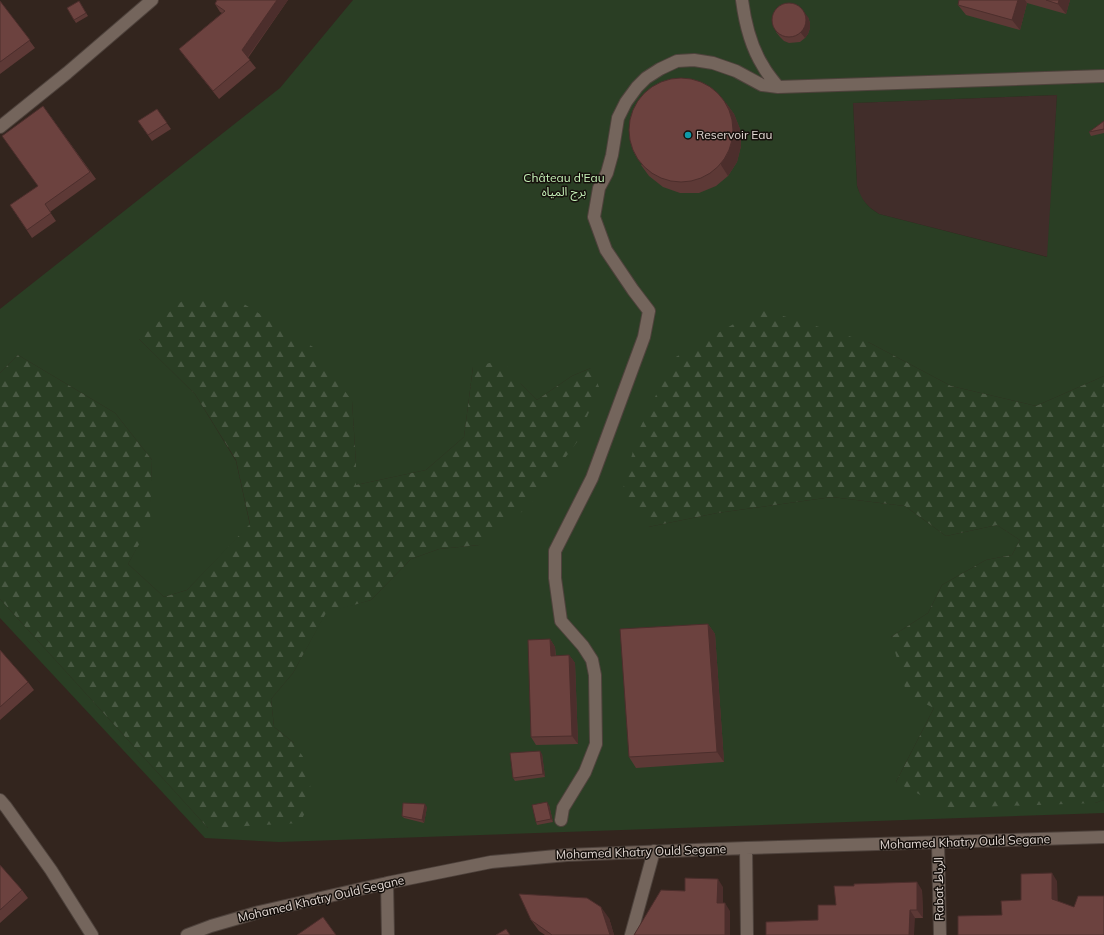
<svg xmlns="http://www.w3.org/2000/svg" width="1104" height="935" viewBox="0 0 1104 935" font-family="Mulish,'Noto Sans Arabic',sans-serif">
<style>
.commercial{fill:#412d2a}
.green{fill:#2a3e24;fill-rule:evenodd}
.forest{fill:url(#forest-firs)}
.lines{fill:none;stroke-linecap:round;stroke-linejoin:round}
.minor-casing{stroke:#4e423c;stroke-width:14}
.minor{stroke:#74655c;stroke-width:12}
.wall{fill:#5d3936}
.shaded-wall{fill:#4c2e2c}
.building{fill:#6c423f;stroke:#4c2e2c}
.culture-dot{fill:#0f9aa8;stroke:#16100c;stroke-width:1.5}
.labels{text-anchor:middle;stroke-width:3;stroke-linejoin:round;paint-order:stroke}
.poi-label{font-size:12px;fill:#e1d7d2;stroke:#16100c;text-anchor:start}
.park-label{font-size:12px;fill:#c3efb6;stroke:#16100c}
.street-label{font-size:12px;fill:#e1d7d2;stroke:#16100c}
</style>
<defs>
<pattern id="forest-firs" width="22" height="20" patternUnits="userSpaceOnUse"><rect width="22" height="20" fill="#2a3e24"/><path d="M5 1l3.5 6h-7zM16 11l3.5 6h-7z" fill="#495943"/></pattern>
</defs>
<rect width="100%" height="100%" fill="#33251e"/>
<path class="commercial" d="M1057,95L1048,257L879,214L869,207L861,198L857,186L853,103Z"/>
<path class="green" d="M353,0H1104V376L1036,406L951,386L868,342L648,527L717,513L832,497L905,506L946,536L997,525L1020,540L1012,555L986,560L942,585L928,613L891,637L934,708L896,782L1095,803L1104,800V813L279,842L205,838L0,618V599L208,828L294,743L274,727L271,699L293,673L326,612L371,600L411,559L439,549L479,545L591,368L572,376L537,400L521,384L473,367L464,437L426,470L356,485V464L352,401L139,339L195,394L236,461L250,525L187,590L164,597L128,564L149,525L152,460L115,413L18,355L0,373V309L280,88ZM1057,95L1047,257L879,214C866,206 862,200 857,186L853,103Z"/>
<path class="forest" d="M236,299L313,347L352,401L356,464V485L426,470L464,437L473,367L502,360L521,384L537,400L572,376L591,368L599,387L577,442L528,507L479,545L439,549L411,559L371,600L326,613L293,673L271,699L274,727L294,743L309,766L311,800L300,823L208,828L0,599V373L18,355L115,413L152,460L150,525L128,564L164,597L187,590L250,524L236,460L195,394L139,339L182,301Z
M760,309L868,342L951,386L1036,406L1104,376V800L1095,803L945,808L896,782L934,708L907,695L891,637L928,613L942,585L986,560L1012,555L1020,540L997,525L946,536L905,506L832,497L717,513L648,527L623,489L638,432L674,358Z"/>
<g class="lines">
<defs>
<path id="minor" d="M742,0C745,23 751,47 763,66C767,74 773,80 778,87
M0,127L67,73L152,0
M0,800L6,807L51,870L92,935
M561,820L563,808L585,772L596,744L595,675L592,660L583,646L561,621L555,578V551L592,478L644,337L649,311L633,290L606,250L594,217L599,188L607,173L612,155L618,118L626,102L637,87L646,78L660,69L677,61L694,60L713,63L736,71L762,85L778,87L1104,76
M938,843L940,935
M746,848L747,935
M387,883L388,935
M187,935L211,926L259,912L387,883L491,862L567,855L746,848L1104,837
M631,935L654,851"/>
</defs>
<use href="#minor" class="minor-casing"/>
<use href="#minor" class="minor"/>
</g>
<path class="wall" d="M217,0H288L248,58L256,68L219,99L185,57L179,49L222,13L220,12L215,4Z
M959,0H1070L1066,14L1027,3L1020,30L966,15L958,5Z
M0,1L35,48L0,74Z
M79,1L88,16L76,23L74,20Z
M808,17L810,23V28L808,34L805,38L800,42L789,43L784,41L780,37L776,32Z
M726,103L734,114L740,129L741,146L737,162L728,176L716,186L699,193H680L663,187L649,176L641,165Z
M43,106L96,179L50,212L56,221L32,238L10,205L38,186Z
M157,109L171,129L152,141L138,121Z
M1104,121V133L1091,136L1089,132Z
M708,624L715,634L724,762L636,768L629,757Z
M550,639L555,647L556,656L569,655L575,663L578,744L536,745L531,737Z
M0,650L28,682L34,690L0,720Z
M542,754L545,777L515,781L513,778Z
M549,805L553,822L537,825L536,822Z
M427,807L424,823L404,818L402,816Z
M0,865L22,890L28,898L0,923Z
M922,890L923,918L818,920L836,905Z
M609,918L614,935H545L539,931L531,920Z"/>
<path class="shaded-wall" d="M277,0H288L247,58L242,50Z
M1018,0H1025L1027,3L1020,30L1012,20Z
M1059,0H1070L1066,14L1058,4Z
M804,12L808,17L810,23V28L808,34L805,38L801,33Z
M726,103L734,114L740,129L741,146L737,162L728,176L721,165Z
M708,624L715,634L724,762L717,752Z
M550,639L555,647L556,664L551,656Z
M569,655L575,663L578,744L572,736Z
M540,751L542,754L545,777L543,774Z
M547,802L549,805L553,822L551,819Z
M425,804L427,807L424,823L422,820Z
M1052,873L1057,881L1058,907L1052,899Z
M718,879L723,887V911L717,903Z
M917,882L922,890L923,918L917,910Z
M725,903L730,911V935H725Z
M601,907L609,918L614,935H610Z
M910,910L915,918L914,935H909Z"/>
<path class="building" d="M217,0H277L242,50L250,60L213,91L179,49L225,11L215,4Z
M959,0H1018L1012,20L958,5Z
M1046,0H1059L1058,4Z
M0,1L30,40L0,62Z
M79,1L86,13L74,20L67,8Z
M772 20a17 17 0 1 1 34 0a17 17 0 1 1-34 0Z
M629 130a52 52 0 1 1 104 0a52 52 0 1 1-104 0Z
M43,106L90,172L45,204L51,213L27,230L10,205L38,186L2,136Z
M157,109L167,123L148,135L138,121Z
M1104,121V129L1089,132Z
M708,624L717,752L629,757L620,629Z
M550,639L551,656L569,655L572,736L531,737L528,640Z
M0,650L28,682L0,707Z
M540,751L543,774L513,778L510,753Z
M547,802L551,819L536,822L532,805Z
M403,803L425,804L422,820L402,816Z
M0,865L22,890L0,910Z
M1052,873V899L1074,907L1078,896H1104V935H958V916L1002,915L1001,901L1021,900V874Z
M685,878L718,879L717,903H725V935H634L661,890L685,891Z
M917,882V910H910L909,935H766V922L818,920V905H836L834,886H854V884Z
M519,894L587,898L601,907L610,935H552L531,920Z
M323,917L336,935H297Z
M506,929L510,935H496Z"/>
<circle class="culture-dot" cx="688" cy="135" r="4"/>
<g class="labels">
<g class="poi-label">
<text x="696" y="139">Reservoir Eau</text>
</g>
<g class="park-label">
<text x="564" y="182">Château d'Eau<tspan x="564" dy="14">برج المياه</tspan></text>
</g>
<g class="street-label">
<text transform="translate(965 842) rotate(-2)" y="4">Mohamed Khatry Ould Segane</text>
<text transform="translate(641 852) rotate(-2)" y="4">Mohamed Khatry Ould Segane</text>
<text transform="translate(939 889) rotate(-91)" y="4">Rabat الرباط</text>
<text transform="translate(321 899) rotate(-13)" y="4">Mohamed Khatry Ould Segane</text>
</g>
</g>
</svg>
